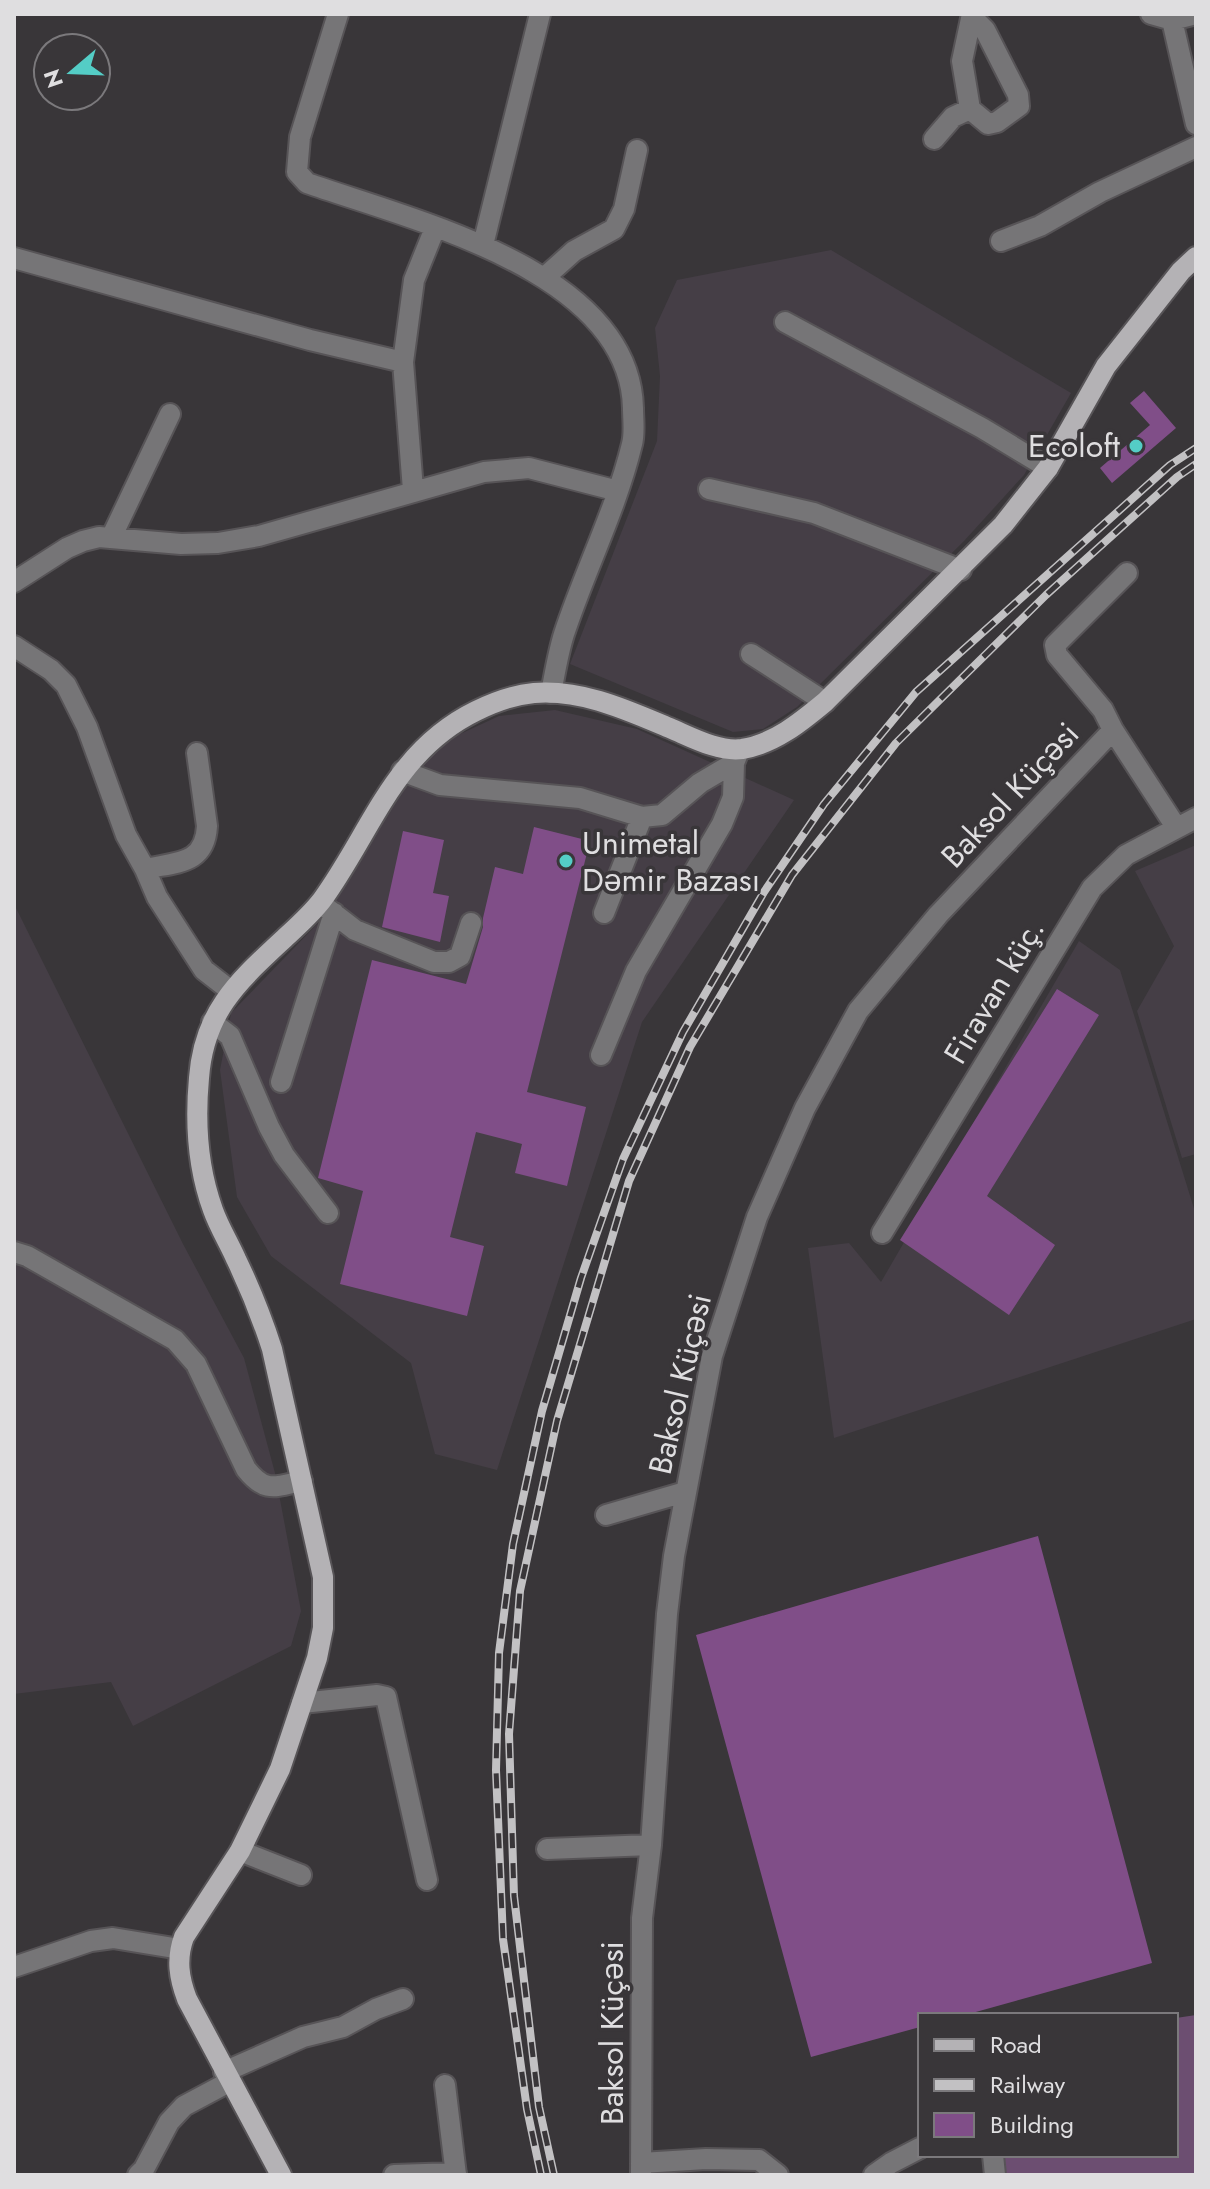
<svg xmlns="http://www.w3.org/2000/svg" width="1210" height="2189" viewBox="0 0 1210 2189" font-family="Jost,sans-serif">
<style>
.built{fill:#453e46}
.green{fill:#6c4e71}
.building{fill:#804e88}
.lines{fill:none;stroke-linecap:round;stroke-linejoin:round}
.minor-casing{stroke:#575457;stroke-width:24}
.major-casing{stroke:#575457;stroke-width:24}
.minor{stroke:#767577;stroke-width:20}
.major{stroke:#b4b2b5;stroke-width:20}
.rail-casing{stroke:#c2c1c3;stroke-width:8}
.rail{stroke:#393639;stroke-width:5;stroke-dasharray:15;stroke-linecap:butt}
.poi-dot{fill:#54cdc6;stroke:#393639;stroke-width:3}
.labels{text-anchor:middle;stroke-width:7;stroke-linejoin:round;paint-order:stroke}
.poi-label{font-size:32px;fill:#dfdee0;stroke:#393639;text-anchor:end}
.street-label{font-size:32px;fill:#dfdee0;stroke:#393639}
</style>
<rect width="100%" height="100%" fill="#393639"/>
<path class="built" d="M831,250L1071,393L1024,475L964,541L797,707L763,729L733,732L570,664L657,441L660,376L655,328L677,280Z
M555,710L637,729L794,800L642,1022L497,1470L435,1454L411,1363L271,1256L237,1197L220,1070L231,1013L321,920L402,789L443,742L499,716Z
M1196,845V1154L1182,1158L1137,1011L1174,946L1135,871Z
M14,904L183,1244L244,1358L275,1473L301,1611L291,1646L133,1726L111,1682L14,1694Z
M1079,941L1120,970L1196,1215V1319L834,1438L808,1248L849,1243L881,1282Z"/>
<path class="green" d="M1196,2015V2175H985L984,2155H1176V2018Z"/>
<path class="building" d="M1144,391L1176,428L1112,483L1100,468L1150,425L1130,403Z
M534,827L590,841L527,1092L586,1107L567,1186L515,1173L522,1144L476,1132L450,1237L484,1246L467,1316L340,1284L363,1191L318,1178L372,960L466,984L483,927V918L495,867L523,874Z
M403,831L444,840L433,893L449,896L440,942L382,927Z
M1057,989L1099,1015L987,1196L1055,1245L1009,1315L900,1240Z
M1038,1536L1152,1963L965,2015H920V2027L811,2057L696,1635Z"/>
<g class="lines">
<defs>
<path id="minor" d="M338,14L300,137L297,172L307,183C412,220 630,271 633,408C633,420 635,433 632,444C616,510 585,570 564,634C558,653 555,673 551,693
M972,14L962,61L970,109L988,124L997,122L1019,106L1018,95L985,30L972,17
M1151,14L1172,20L1196,14
M1172,20L1196,124
M934,139L953,117L970,109
M1001,241L1040,226L1100,192L1196,147
M483,245L540,14
M14,258L310,340L403,362
M545,277L574,251L614,229L624,209L637,150
M785,322L982,428L1048,468
M709,489L814,513L961,570
M413,490L403,362L414,280L435,228
M111,538L170,414
M1127,573L1055,645L1057,655L1103,710L1113,730L1176,827
M14,582L67,548L83,541L99,537L181,544L218,543L259,536L484,472L529,468L618,491
M14,646L51,670L66,685L87,727L126,835L145,869L157,897L204,970L231,991
M751,654L825,702
M402,771L440,785L580,798L642,817L662,815L700,783L734,763
M145,869C176,862 205,865 207,826L197,753
M320,903L355,930L434,962H449L460,956L471,923
M604,913L642,817
M212,1022L230,1036L269,1127L284,1155L328,1213
M601,1055L636,971L722,824L733,797L734,763L738,753
M281,1082L334,913
M882,1233L1092,888L1126,855L1196,818
M14,1252L27,1256L175,1340L196,1364L246,1469C265,1493 274,1487 302,1481
M606,1515L685,1492
M302,1703L377,1695L386,1697L427,1880
M547,1849L651,1845
M240,1851L301,1875
M14,1967L91,1941L113,1938L180,1949
M224,2072L303,2037L343,2027L376,2009L403,1999
M445,2085L456,2175
M993,2155L995,2175
M641,2163L706,2159L759,2160L778,2175
M138,2175L144,2169L169,2122L184,2106L229,2082
M394,2175L456,2173
M641,2175L642,1918L651,1845L667,1614L674,1556L712,1356L757,1217L805,1108L858,1011L938,915L1113,730
M874,2175L891,2163L920,2148"/>
<path id="major" d="M281,2175L187,1999C179,1978 176,1959 184,1937L240,1851L280,1769L317,1658L323,1628V1577L272,1349C262,1318 250,1288 236,1259C229,1243 219,1227 213,1210C198,1169 195,1121 199,1078C204,1009 241,979 288,935C300,924 312,913 322,900C372,831 394,751 476,711C494,702 513,695 534,693C583,689 629,711 672,729C693,738 719,752 742,749C774,744 801,722 825,702L1003,525L1048,468L1106,366L1181,271L1196,257"/>
</defs>
<use href="#minor" class="minor-casing"/>
<use href="#major" class="major-casing"/>
<use href="#minor" class="minor"/>
<use href="#major" class="major"/>
<defs>
<path id="rail" d="M541,2175L527,2109L503,1939L496,1770L499,1653L513,1544L542,1411L581,1278L623,1159L683,1032L764,892L824,804L916,692L1170,465L1196,448
M554,2175L539,2107L514,1896L509,1734L520,1591L557,1421L629,1181L690,1047L792,875L896,743L1046,595L1177,477L1196,464"/>
</defs>
<use href="#rail" class="rail-casing"/>
<use href="#rail" class="rail"/>
</g>
<g class="poi-dot">
<circle cx="1136" cy="446" r="8"/>
<circle cx="566" cy="861" r="8"/>
</g>
<g class="labels">
<g class="poi-label">
<text x="1120" y="457">Ecoloft</text>
<text x="582" y="854" text-anchor="start">Unimetal<tspan x="582" dy="37">Dəmir Bazası</tspan></text>
</g>
<g class="street-label">
<text transform="translate(1010 795) rotate(-47)" y="11">Baksol Küçəsi</text>
<text transform="translate(994 991) rotate(-59)" y="11">Firavan küç.</text>
<text transform="translate(680 1384) rotate(-77)" y="11">Baksol Küçəsi</text>
<text transform="translate(612 2033) rotate(-90)" y="11">Baksol Küçəsi</text>
</g>
</g>
<rect width="1210" height="2189" fill="none" stroke="#dfdee0" stroke-width="32"/>
<rect x="918" y="2013" width="260" height="144" fill="#393639" stroke="#7b797c" stroke-width="2"/>
<rect x="934" y="2039" width="40" height="12" fill="#b4b2b5" stroke="#7b797c" stroke-width="2"/>
<text x="990" y="2053" font-size="24" fill="#dfdee0">Road</text>
<rect x="934" y="2079" width="40" height="12" fill="#c2c1c3" stroke="#7b797c" stroke-width="2"/>
<text x="990" y="2093" font-size="24" fill="#dfdee0">Railway</text>
<rect x="934" y="2113" width="40" height="24" fill="#804e88" stroke="#7b797c" stroke-width="2"/>
<text x="990" y="2133" font-size="24" fill="#dfdee0">Building</text>
<g transform="translate(72 72) rotate(251)"><circle r="38" fill="#393639" stroke="#7b797c" stroke-width="2"/>
<path d="M0-6L14 30L0 20L-14 30Z" fill="#54cdc6"/>
<text y="-12" font-size="22" font-weight="bold" text-anchor="middle" fill="#dfdee0">N</text>
</g>
</svg>
